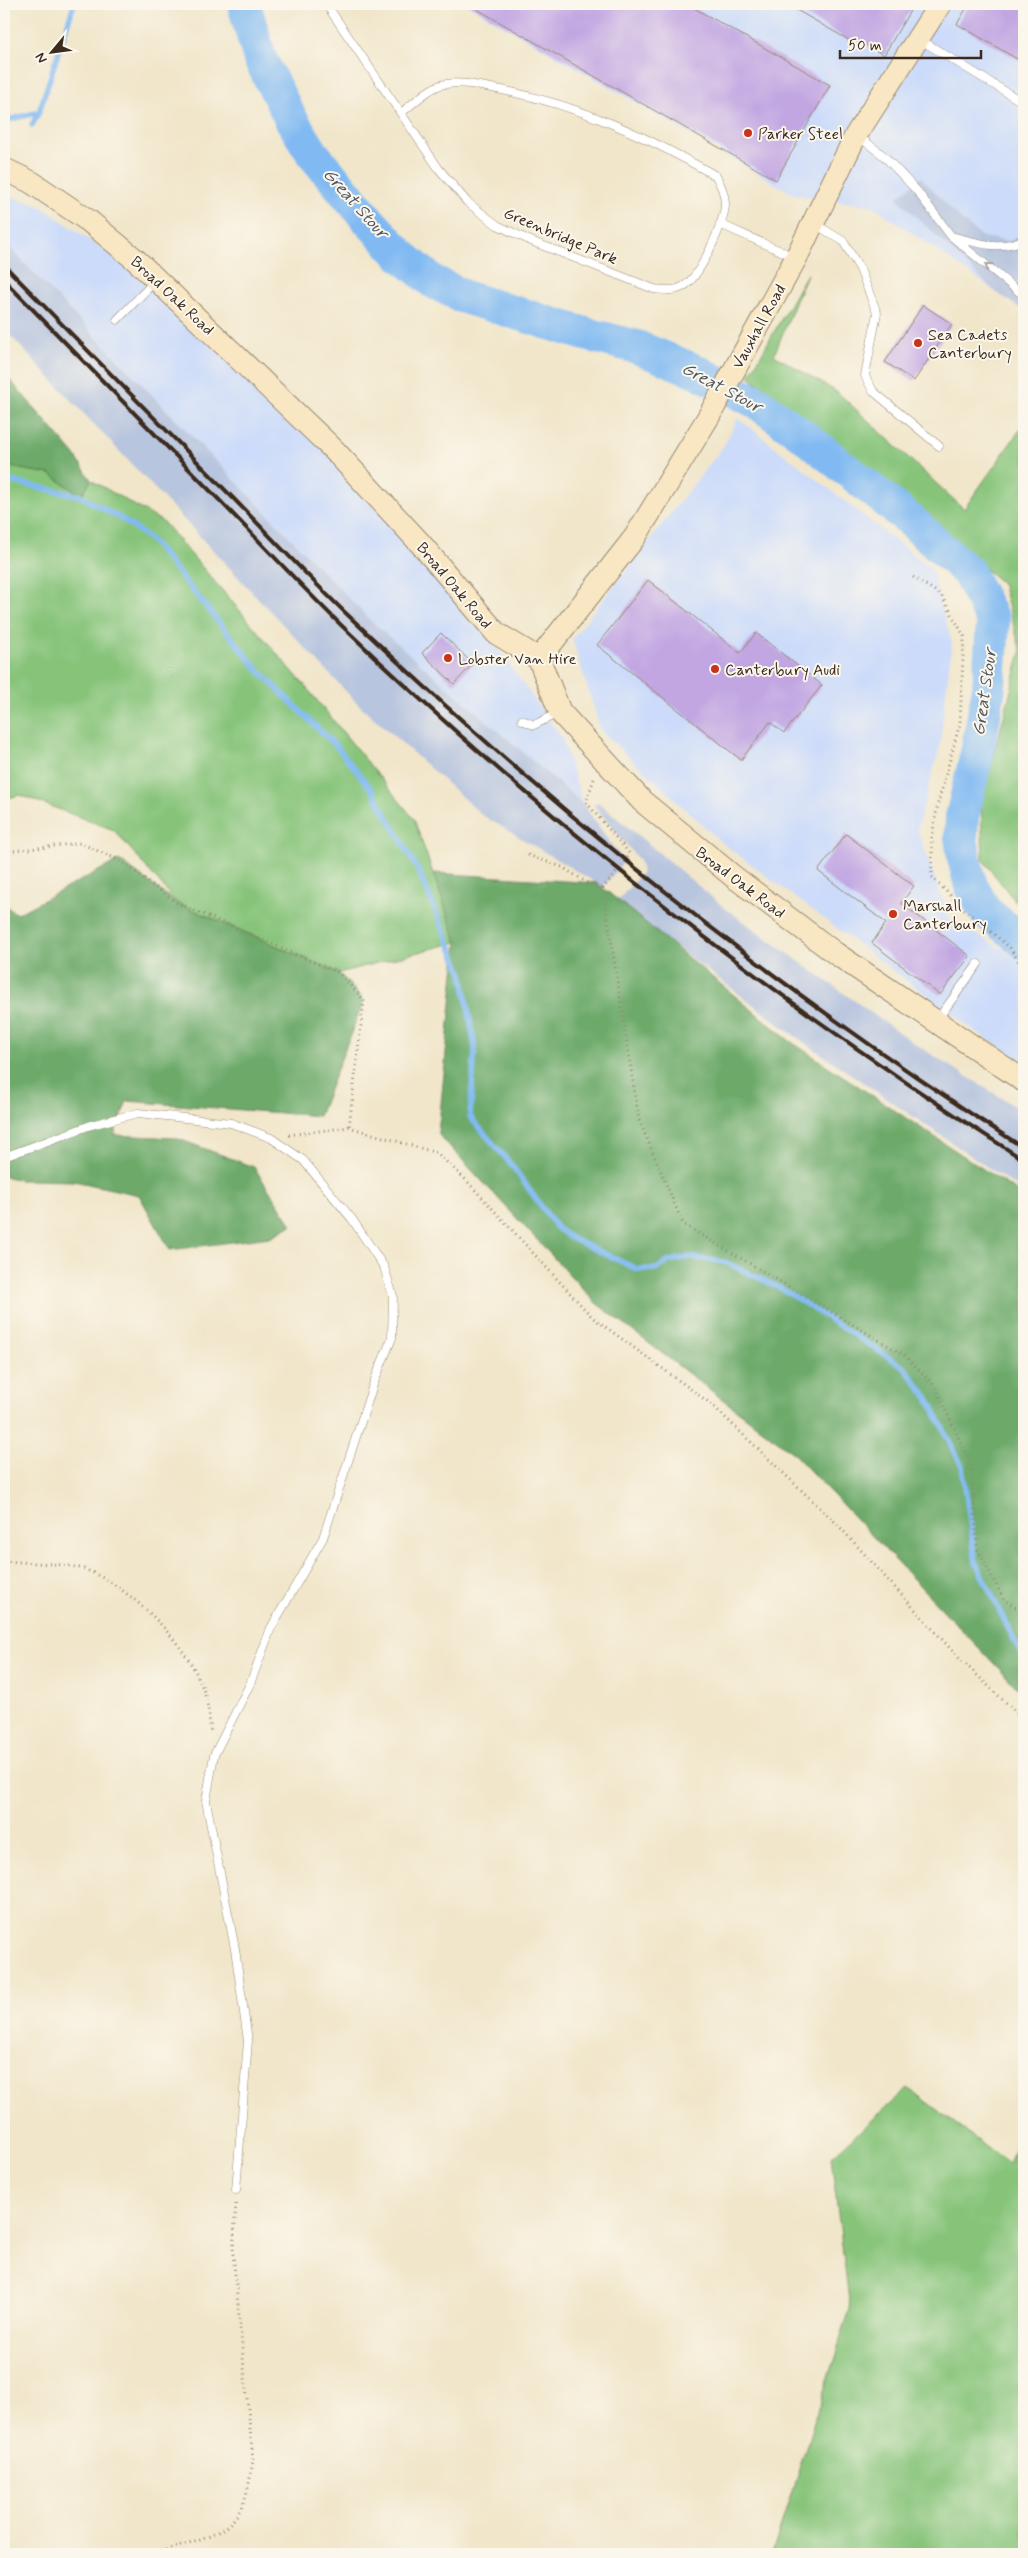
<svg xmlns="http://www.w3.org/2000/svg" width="1028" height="2558" viewBox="0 0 1028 2558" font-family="Mynerve,sans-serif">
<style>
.built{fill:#ccdbfa}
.industrial{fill:#b8c5de}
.green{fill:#87c47a;stroke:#61774c}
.forest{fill:#6daa6a;stroke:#546a44}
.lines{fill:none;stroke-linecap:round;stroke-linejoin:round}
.stream{stroke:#81baf2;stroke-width:5.5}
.river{stroke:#81baf2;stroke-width:34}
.building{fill:#c1a6e2}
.lane-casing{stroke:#968874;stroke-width:9}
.secondary-casing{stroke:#968874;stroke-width:24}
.path{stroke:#968874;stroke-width:3;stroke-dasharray:1 4;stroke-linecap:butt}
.lane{stroke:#fff;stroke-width:8}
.secondary{stroke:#f9e7c3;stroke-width:22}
.rail{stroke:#3b2a1e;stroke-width:4}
.oneway{stroke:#a79f9a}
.poi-dot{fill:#c8321e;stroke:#fbf7ec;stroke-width:2}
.labels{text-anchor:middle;stroke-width:4;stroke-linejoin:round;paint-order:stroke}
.poi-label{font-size:16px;fill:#3b2a1e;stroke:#fbf7ec;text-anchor:start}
.street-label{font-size:16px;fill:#3b2a1e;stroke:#fbf7ec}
.water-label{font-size:18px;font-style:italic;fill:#50555e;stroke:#fbf7ec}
</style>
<rect width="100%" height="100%" fill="#fbf7ec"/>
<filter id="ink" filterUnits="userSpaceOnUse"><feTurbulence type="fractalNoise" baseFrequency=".02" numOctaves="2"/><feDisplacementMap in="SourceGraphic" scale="10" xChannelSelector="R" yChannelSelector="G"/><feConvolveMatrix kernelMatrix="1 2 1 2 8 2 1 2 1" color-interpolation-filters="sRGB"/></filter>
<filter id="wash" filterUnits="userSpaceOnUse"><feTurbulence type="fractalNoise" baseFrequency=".0096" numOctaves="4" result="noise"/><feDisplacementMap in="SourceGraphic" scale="20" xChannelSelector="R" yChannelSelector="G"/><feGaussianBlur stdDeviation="1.12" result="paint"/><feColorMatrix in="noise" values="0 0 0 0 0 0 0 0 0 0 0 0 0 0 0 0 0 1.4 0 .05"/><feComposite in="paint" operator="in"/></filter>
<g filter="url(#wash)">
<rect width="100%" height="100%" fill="#f1e6ca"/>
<path class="built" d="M466,4H1024V311L873,206L793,194Z
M4,194L40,206L122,262L330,455L489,636L562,738L583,804L372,622L4,242Z
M738,418L931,568L952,643L939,751L917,829L950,920L1024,961V1063L965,1024L721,842L601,731L572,639L723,447Z"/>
<path class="industrial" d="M921,177L957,216L982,237L1009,241L1024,234V311L994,291L897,198Z
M4,242L372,622L583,804L624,862L603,887L482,815L355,701L4,329Z
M598,802L726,909L915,1044L1024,1112V1192L792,1034L617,902L642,872L639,860L594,805Z"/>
<path class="green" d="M807,274L774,355L837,392L964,509L1024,424V902L1014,900L983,860L981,803L1021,652L1002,583L749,376Z
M4,466L50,474L81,496L91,480L163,522L306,687L414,819L457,942L339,973L177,903L114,830L20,795L4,799Z
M908,2088L1009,2164L1024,2123V2554H772L850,2309L831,2157Z"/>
<path class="forest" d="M4,373L74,454L91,480L81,496L50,474L4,466Z
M119,860L177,903L339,973L364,1000L319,1116L127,1101L114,1135L176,1138L254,1167L292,1225L270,1237L170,1250L139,1195L74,1181L20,1180L4,1176V905L17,914Z
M433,873L597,883L790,1041L1024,1196V1695L793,1453L596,1303L438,1134L457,942Z"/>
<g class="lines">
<path class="stream" d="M4,121L39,112
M32,125L39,112L74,4
M4,480L81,496L125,521L151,540L260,672L337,747L372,790L418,870L462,973L475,1048L470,1117L510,1163L557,1228L571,1238L637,1269H656L669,1261L689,1257L725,1262L782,1289L904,1367L928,1398L962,1466L976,1563L1024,1660"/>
<path class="river" d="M244,4L260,59L291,119L313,154L371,223L401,255L432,281L464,297L582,333L637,347L696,371L755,401L804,436L910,520L968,572L993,621L989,687L978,749L962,817L961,837L964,858L971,886L986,912L1024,942"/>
</g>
<g id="blocks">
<path class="building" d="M468,4H687L830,85L776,180Z
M786,4H914L884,55L857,40L854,43Z
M969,4H1017L1024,8V63L957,24Z
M923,305L952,324L914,381L885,362Z
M648,580L740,653L756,633L822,685L784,733L770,722L741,760L597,645Z
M441,633L473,664L454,684L422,653Z
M846,834L914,886L901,903L970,956L940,995L872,943L886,923L818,871Z"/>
</g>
</g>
<g filter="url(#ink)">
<use href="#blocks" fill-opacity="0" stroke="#968874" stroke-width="1"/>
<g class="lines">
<defs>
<path id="lane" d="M326,4L439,169L467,202L497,225L531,241L654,289C665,290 675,292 684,286C700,277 724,223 725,205C725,193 721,186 716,176C644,135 583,107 502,90C484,87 464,81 445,84C430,86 413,104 401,113
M919,39L1024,103
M858,136L884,156L917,191L951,236L1024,296
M720,224L794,257
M815,224L843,241L860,269L877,313L865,376L873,391L939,446
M955,237C981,244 999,250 1024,240
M117,320L156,280
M522,720L534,725L558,713
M937,1020L978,964
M4,1157L91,1125L138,1113L231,1123L271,1138L303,1160L352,1219L384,1267L393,1296L392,1338L374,1382L323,1538L271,1628L250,1684L214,1755L206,1801L235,1949L248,2041L236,2190"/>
<path id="secondary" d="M4,169L31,182L89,221L137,261L334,450L420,543L496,633L539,659L560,712L642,801L734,877L835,953L1024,1081
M539,659L635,537L709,416L796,258L856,135L940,4"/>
</defs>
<use href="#lane" class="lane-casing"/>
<use href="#secondary" class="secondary-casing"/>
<path class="path" d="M913,577L941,595L964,636L960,723L938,803L932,836V877L963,908L1010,948L1024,970
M594,779L586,802L629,853L626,861L603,888L639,1120L683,1224L904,1355L935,1386L971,1465L977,1548L1004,1600L1024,1613
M4,852L80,843L119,860L177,903L339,973L364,1000L349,1127
M528,855L562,867L594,887L603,888
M289,1135L349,1127L437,1153L466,1180L592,1317L711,1404L838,1525L958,1657L1024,1720
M4,1561C26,1563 64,1563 84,1569C130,1586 192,1647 205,1695C209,1707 209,1720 211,1733
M146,2554C171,2549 217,2540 234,2519C247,2503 250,2479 253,2460L233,2254L236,2201"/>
<use href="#lane" class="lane"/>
<use href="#secondary" class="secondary"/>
<path class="rail" d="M4,265C80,343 156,420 233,498C272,538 311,580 352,619C559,816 783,994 1024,1148
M4,280C78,356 153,432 227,508C265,547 302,587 341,625C550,826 780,1005 1024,1160"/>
</g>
<defs><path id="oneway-chevron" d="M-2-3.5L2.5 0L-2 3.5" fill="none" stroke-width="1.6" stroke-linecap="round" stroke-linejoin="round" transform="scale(1.25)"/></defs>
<use class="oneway" href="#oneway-chevron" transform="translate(988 266) rotate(-141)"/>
</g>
<g class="poi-dot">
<circle cx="748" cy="133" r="5"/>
<circle cx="918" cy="343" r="5"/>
<circle cx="448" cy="658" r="5"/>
<circle cx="715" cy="669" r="5"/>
<circle cx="893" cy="914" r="5"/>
</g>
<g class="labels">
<g class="poi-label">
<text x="758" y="139">Parker Steel</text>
<text x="928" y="340">Sea Cadets<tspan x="928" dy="18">Canterbury</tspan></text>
<text x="458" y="664">Lobster Van Hire</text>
<text x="725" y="675">Canterbury Audi</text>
<text x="903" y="911">Marshall<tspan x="903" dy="18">Canterbury</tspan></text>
</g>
<g class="street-label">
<text transform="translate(561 235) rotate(23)" y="6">Greenbridge Park</text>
<text transform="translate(173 295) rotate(43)" y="6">Broad Oak Road</text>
<text transform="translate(758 326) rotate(-61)" y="6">Vauxhall Road</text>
<text transform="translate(455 585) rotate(50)" y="6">Broad Oak Road</text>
<text transform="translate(741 882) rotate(37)" y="6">Broad Oak Road</text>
</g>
<g class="water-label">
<text transform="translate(356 203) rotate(48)" y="6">Great Stour</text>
<text transform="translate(722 387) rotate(28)" y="6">Great Stour</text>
<text transform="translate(984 692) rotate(-82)" y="6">Great Stour</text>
</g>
</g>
<rect width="1028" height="2558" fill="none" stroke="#fbf7ec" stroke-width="20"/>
<g transform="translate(52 52) rotate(241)" stroke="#fbf7ec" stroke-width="4" paint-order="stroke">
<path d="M0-4L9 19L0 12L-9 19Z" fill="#3b2a1e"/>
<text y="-8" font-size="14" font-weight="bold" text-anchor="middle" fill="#3b2a1e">N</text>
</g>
<path d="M840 50v8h141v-8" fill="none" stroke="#3b2a1e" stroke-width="2.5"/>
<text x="848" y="50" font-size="15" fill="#3b2a1e" stroke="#fbf7ec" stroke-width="4" paint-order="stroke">50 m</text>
</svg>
